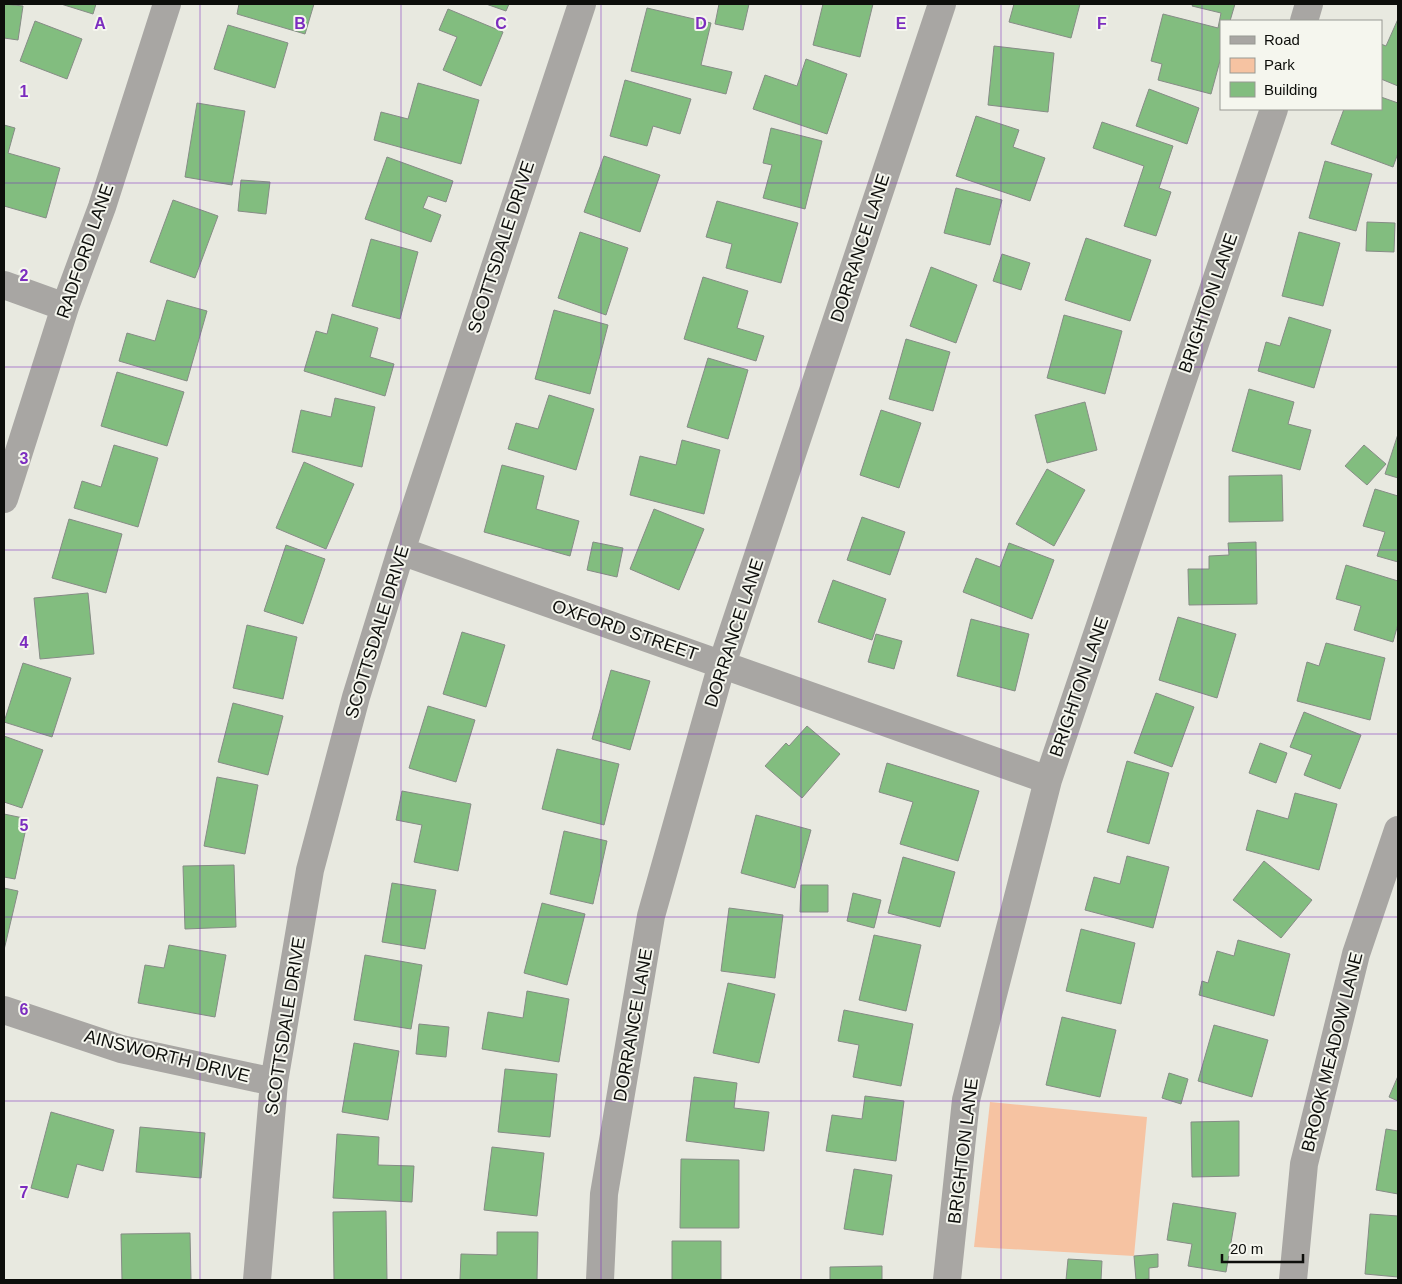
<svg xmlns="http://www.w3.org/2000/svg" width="1402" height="1284" viewBox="0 0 1402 1284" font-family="Helvetica,sans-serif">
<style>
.green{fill:#f6c3a2}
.building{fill:#82bd7f;stroke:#868c86}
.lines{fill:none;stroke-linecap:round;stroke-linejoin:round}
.minor{stroke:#a8a6a3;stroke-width:28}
.grid{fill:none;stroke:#7b2cbf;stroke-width:1;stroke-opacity:0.55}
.labels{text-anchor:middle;stroke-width:4;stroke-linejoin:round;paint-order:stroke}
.street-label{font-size:18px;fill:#0d0e0b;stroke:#f5f6ee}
.grid-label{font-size:16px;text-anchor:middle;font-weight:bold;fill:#7b2cbf;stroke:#f5f6ee;stroke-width:4;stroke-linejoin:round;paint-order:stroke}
</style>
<rect width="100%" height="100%" fill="#e8e9e0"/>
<path class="green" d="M990,1102L1147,1117L1134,1256L974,1247Z"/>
<path class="building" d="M4,4L23,6L18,40L4,38Z
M61,4H96L93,14Z
M239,4H314L305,34L237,14Z
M486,4H509L506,11Z
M719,4H749L743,30L715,24Z
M823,4H873L860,57L813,45Z
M1014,4H1080L1071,38L1009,22Z
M1193,4H1235L1230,21H1221V57L1211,94L1158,80L1162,64L1151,61L1163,14L1218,28L1221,13L1192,6Z
M647,8L711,23L701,65L732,72L726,94L631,71Z
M448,9L503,32L481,86L443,70L457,37L439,30Z
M1398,19V86L1381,79V44L1386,46Z
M35,21L82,39L67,79L20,61Z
M228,25L288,43L275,88L214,69Z
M994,46L1054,53L1048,112L988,105Z
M806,59L847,74L827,134L753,109L765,75L797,86Z
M625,80L691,99L680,134L653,126L647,146L610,136Z
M418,83L479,100L461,164L374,140L381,112L408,119Z
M1149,89L1199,108L1187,144L1136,126Z
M1381,97L1398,103V153L1393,167L1331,144L1344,109H1381Z
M197,103L245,111L232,185L185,177Z
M976,116L1019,130L1013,147L1045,158L1030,201L956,176Z
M1102,122L1173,146L1159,188L1171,192L1156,236L1124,226L1144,166L1093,148Z
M4,125L15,128L8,153L60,168L46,218L4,206Z
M771,128L822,141L805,209L763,198L772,165L763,163Z
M604,156L660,175L640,232L584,212Z
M387,157L453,181L446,202L428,196L423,208L441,215L431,242L365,219Z
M1325,161L1372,174L1356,231L1309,218Z
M241,180L270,182L266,214L238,211Z
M956,188L1002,200L990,245L944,233Z
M173,200L218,216L195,278L150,262Z
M717,201L798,223L781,283L726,268L732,244L706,237Z
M1367,222L1395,223L1394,252L1366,251Z
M580,232L628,248L606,315L558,298Z
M1299,232L1340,243L1323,306L1282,296Z
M1086,238L1151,260L1130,321L1065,300Z
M371,239L418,252L400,319L352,306Z
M1002,254L1030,263L1021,290L993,281Z
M931,267L977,285L956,343L910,326Z
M703,277L748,291L737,328L764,336L756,361L684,339Z
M167,300L207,311L187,381L119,361L127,333L155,341Z
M554,310L608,325L590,394L535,379Z
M332,314L378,328L370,357L394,364L385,396L304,371L316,331L327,334Z
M1064,315L1122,331L1105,394L1047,378Z
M1289,317L1331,330L1314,388L1258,371L1266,342L1280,346Z
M906,339L950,352L933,411L889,399Z
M708,358L748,370L728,439L687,427Z
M117,372L184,392L167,446L101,426Z
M1249,389L1294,402L1288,424L1311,430L1300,470L1232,451Z
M549,395L594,409L576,470L508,449L516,423L538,429Z
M335,398L375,407L362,467L292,452L301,410L331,417Z
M1085,402L1097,450L1047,463L1035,415Z
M881,410L921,423L899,488L860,475Z
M1398,434V478L1385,474Z
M682,440L720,450L704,514L630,495L640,456L676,465Z
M114,445L158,458L138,527L74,508L82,481L101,487Z
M1364,445L1386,464L1367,485L1345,466Z
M304,462L354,484L326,549L276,528Z
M502,465L544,476L536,509L579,521L570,556L484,532Z
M1047,469L1085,490L1054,546L1016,524Z
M1282,475L1283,521L1229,522V476Z
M1375,489L1398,496V562L1377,556L1385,532L1363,526Z
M654,509L704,529L679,590L630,569Z
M862,517L905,532L890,575L847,560Z
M69,519L122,534L106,593L52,578Z
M593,542L623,548L617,577L587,570Z
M1256,542L1257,604L1189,605L1188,569H1209V556L1229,555L1228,543Z
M1009,543L1054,560L1032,619L963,592L976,558L1000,567Z
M286,545L325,559L303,624L264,611Z
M1346,565L1398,581V624L1393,642L1354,630L1361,606L1336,599Z
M833,580L886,599L872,640L818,622Z
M88,593L94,654L40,659L34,598Z
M1178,617L1236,634L1217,698L1159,680Z
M971,619L1029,634L1015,691L957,676Z
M247,625L297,637L283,699L233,688Z
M462,632L505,645L486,707L443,694Z
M876,634L902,641L894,669L868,662Z
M1326,643L1385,658L1370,720L1297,701L1307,662L1319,666Z
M23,663L71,678L52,737L4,722Z
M611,670L650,681L630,750L592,739Z
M1156,693L1194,707L1172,767L1134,753Z
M233,703L283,716L268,775L218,762Z
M428,706L475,720L456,782L409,768Z
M1304,712L1361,735L1340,789L1304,775L1312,755L1290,747Z
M807,726L840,754L802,798L765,766L786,743L789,746Z
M4,736L43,750L22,808L4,802Z
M1260,743L1287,753L1276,783L1249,773Z
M557,749L619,764L604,825L542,809Z
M1127,761L1169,773L1149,844L1107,832Z
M887,763L979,791L958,861L900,844L913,802L879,792Z
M217,777L258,785L245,854L204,846Z
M402,791L471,804L458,871L414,862L422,825L396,820Z
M1295,793L1337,804L1319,870L1246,850L1257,810L1288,819Z
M4,814L28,819L15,879L4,877Z
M756,815L811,830L795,888L741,873Z
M564,831L607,841L593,904L550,894Z
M1127,856L1169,867L1153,928L1085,910L1094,877L1120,884Z
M903,857L955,872L940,927L888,913Z
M1264,861L1312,900L1281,938L1233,900Z
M234,865L236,927L185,929L183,866Z
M392,883L436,890L425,949L382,942Z
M801,885H828V912H800Z
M4,888L18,891L4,950Z
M853,893L881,900L874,928L847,921Z
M542,903L585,914L567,985L524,973Z
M729,908L783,915L775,978L721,971Z
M1081,929L1135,943L1121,1004L1066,991Z
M874,935L921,945L906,1011L859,1000Z
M1238,940L1290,954L1274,1016L1199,995L1202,981L1208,983L1217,951L1234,956Z
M169,945L226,955L215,1017L138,1003L145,965L164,968Z
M365,955L422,965L411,1029L354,1020Z
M728,983L775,994L759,1063L713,1053Z
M527,991L569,999L559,1062L482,1049L488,1012L523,1018Z
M844,1010L913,1024L901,1086L853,1077L859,1045L838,1041Z
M1062,1017L1116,1030L1100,1097L1046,1085Z
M419,1024L449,1027L446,1057L416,1054Z
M1214,1025L1268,1040L1252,1097L1198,1081Z
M354,1043L399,1051L388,1120L342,1112Z
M505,1069L557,1074L550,1137L498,1132Z
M1169,1073L1188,1079L1181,1104L1162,1098Z
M1398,1076V1101L1389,1097Z
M694,1077L737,1083L734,1108L769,1112L764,1151L686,1141Z
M865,1096L904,1101L896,1161L826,1151L832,1115L862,1119Z
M51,1112L114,1130L103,1171L77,1164L68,1198L31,1188Z
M1239,1121V1176L1192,1177L1191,1122Z
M140,1127L205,1133L201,1178L136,1172Z
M1386,1129L1398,1131V1194L1376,1190Z
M337,1134L379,1137L378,1165L414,1166L412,1202L333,1198Z
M492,1147L544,1153L537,1216L484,1210Z
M681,1159L739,1160V1228H680Z
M854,1169L892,1175L883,1235L844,1229Z
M1173,1203L1236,1213L1226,1272L1188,1266L1192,1244L1167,1240Z
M386,1211L387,1280H334L333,1212Z
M1370,1214L1398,1216V1277L1365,1274Z
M497,1232H538L537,1280H460L461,1254L497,1255Z
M190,1233L191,1280H122L121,1234Z
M672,1241H721V1280H672Z
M1158,1254V1267L1149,1268V1279L1136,1280L1134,1256Z
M1068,1259L1102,1261L1101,1280H1066Z
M882,1266V1280H830V1267Z"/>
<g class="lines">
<path class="minor" d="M1304,21L1309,4
M4,285L65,307
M4,499L65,307L102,207L167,4
M401,551L1048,780
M4,1010L121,1049L274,1082
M257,1280L274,1082L310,870L356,697L401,551L582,4
M600,1280L604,1194L651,916L722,664L942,4
M947,1280L966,1100L1048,780L1274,109
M1293,1280L1304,1164L1356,954L1398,830"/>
</g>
<path class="grid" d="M200,4V1280M401,4V1280M601,4V1280M801,4V1280M1001,4V1280M1202,4V1280M4,183H1398M4,367H1398M4,550H1398M4,734H1398M4,917H1398M4,1101H1398"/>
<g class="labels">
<g class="street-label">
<text transform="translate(501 247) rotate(-72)" y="6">SCOTTSDALE DRIVE</text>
<text transform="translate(860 248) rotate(-72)" y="6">DORRANCE LANE</text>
<text transform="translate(85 251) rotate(-71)" y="6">RADFORD LANE</text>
<text transform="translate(1208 303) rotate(-71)" y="6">BRIGHTON LANE</text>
<text transform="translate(625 630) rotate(19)" y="6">OXFORD STREET</text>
<text transform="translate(377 632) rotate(-73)" y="6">SCOTTSDALE DRIVE</text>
<text transform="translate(734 633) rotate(-72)" y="6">DORRANCE LANE</text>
<text transform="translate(1079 687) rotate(-71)" y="6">BRIGHTON LANE</text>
<text transform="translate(633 1025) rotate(-80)" y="6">DORRANCE LANE</text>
<text transform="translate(285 1026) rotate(-81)" y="6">SCOTTSDALE DRIVE</text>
<text transform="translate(1332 1052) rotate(-76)" y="6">BROOK MEADOW LANE</text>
<text transform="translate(167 1056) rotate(14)" y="6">AINSWORTH DRIVE</text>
<text transform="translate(963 1151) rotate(-83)" y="6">BRIGHTON LANE</text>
</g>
</g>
<g class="grid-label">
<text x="100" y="29">A</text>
<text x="300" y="29">B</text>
<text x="501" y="29">C</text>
<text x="701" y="29">D</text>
<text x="901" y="29">E</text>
<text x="1102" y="29">F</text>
<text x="24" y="97">1</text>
<text x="24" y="281">2</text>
<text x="24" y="464">3</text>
<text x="24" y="648">4</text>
<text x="24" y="831">5</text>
<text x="24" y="1015">6</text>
<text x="24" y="1198">7</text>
</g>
<rect width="1402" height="1284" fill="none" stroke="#0d0e0b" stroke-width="10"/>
<rect x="1220" y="20" width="162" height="90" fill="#f5f6ee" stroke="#989993"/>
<rect x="1230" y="36" width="25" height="8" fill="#a8a6a3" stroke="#989993"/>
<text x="1264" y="45" font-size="15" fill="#0d0e0b">Road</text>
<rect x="1230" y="58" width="25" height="15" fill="#f6c3a2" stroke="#989993"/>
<text x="1264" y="70" font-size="15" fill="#0d0e0b">Park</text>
<rect x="1230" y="82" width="25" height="15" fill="#82bd7f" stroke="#989993"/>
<text x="1264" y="95" font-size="15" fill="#0d0e0b">Building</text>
<path d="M1222 1254v8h81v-8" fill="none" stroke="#0d0e0b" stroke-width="2.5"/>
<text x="1230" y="1254" font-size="15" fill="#0d0e0b" stroke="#f5f6ee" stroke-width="4" paint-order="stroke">20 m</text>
</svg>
